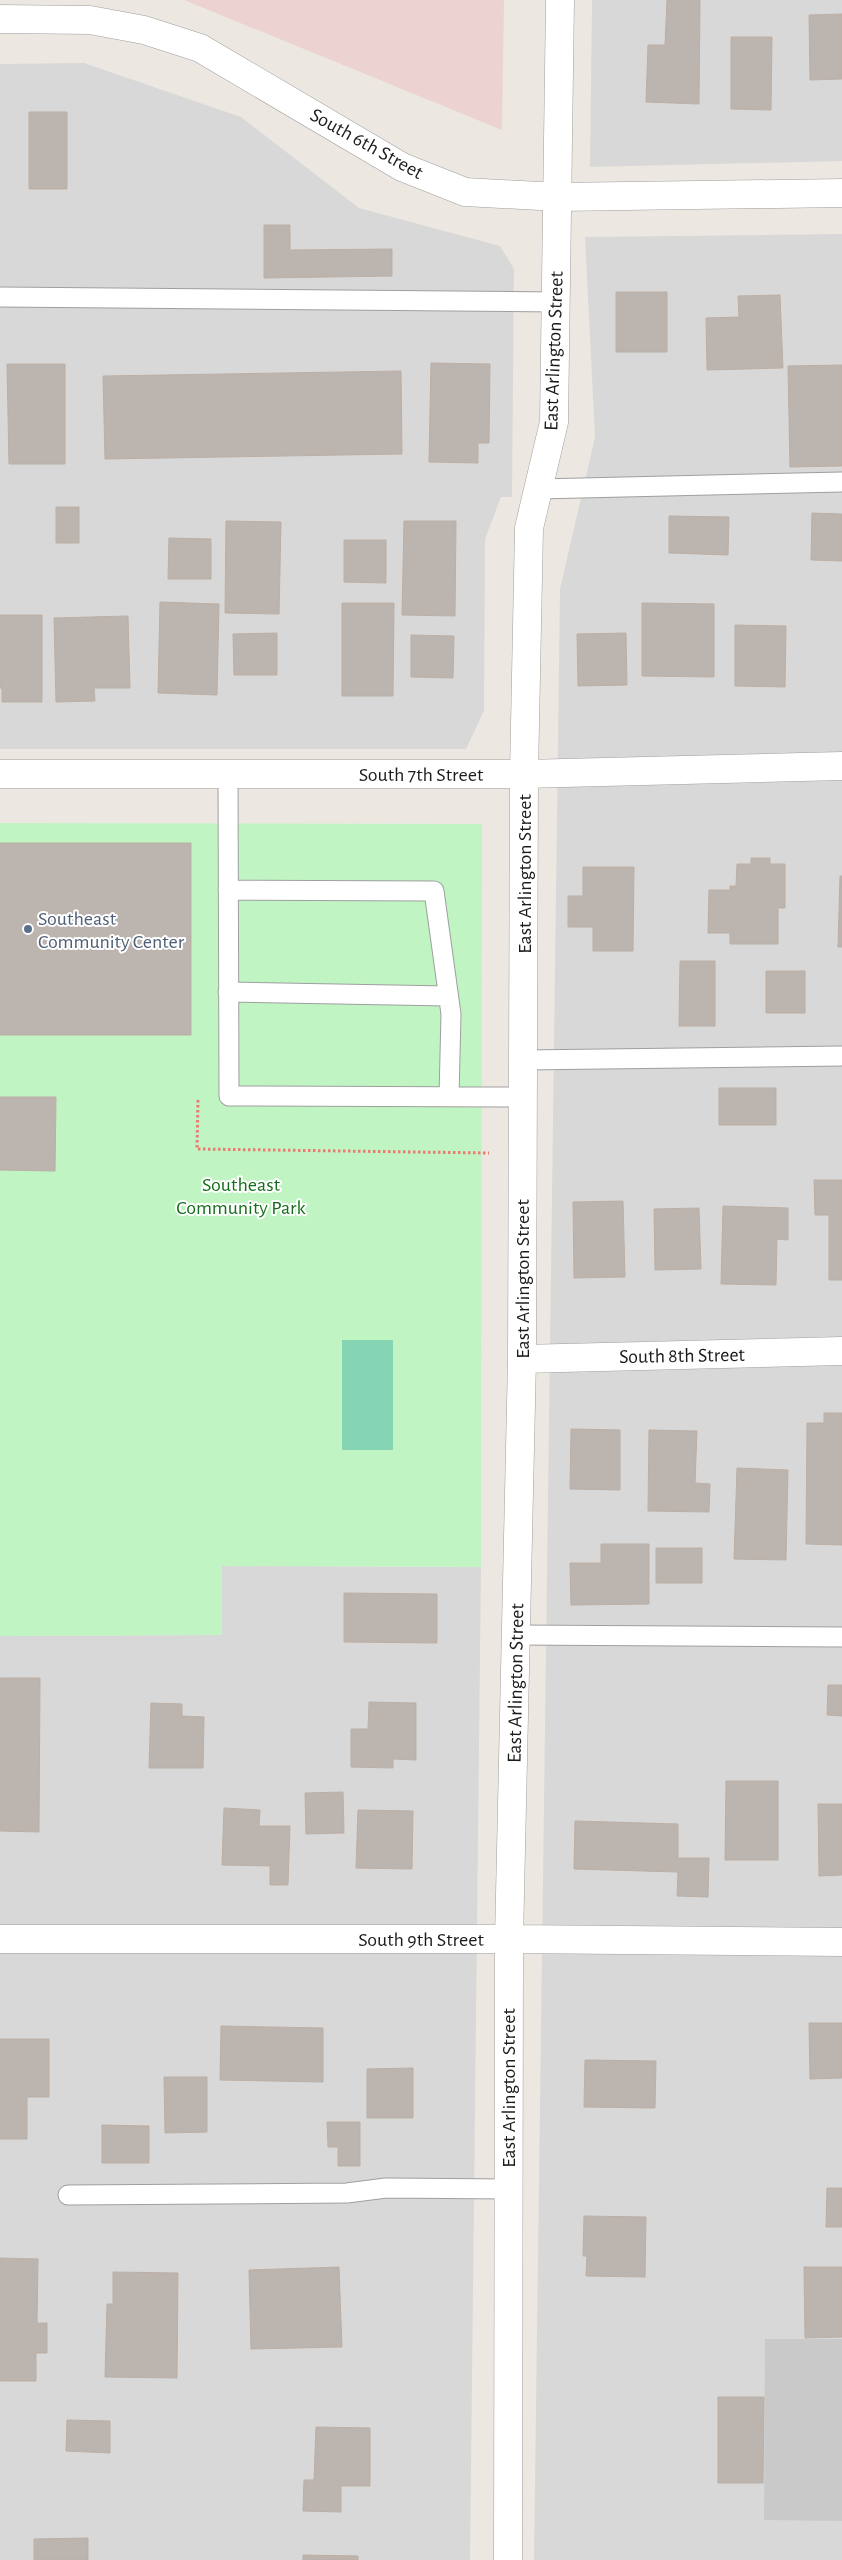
<svg xmlns="http://www.w3.org/2000/svg" width="842" height="2560" viewBox="0 0 842 2560" font-family="'Alegreya Sans',sans-serif">
<style>
.residential{fill:#d9d8d8}
.commercial{fill:#ecd2d1}
.religious{fill:#c9c9c9}
.park{fill:#c0f4c3}
.pitch{fill:#85d5b4}
.building{fill:#bcb4ae;stroke:#bcafa5}
.lines{fill:none;stroke-linecap:round;stroke-linejoin:round}
.service-casing{stroke:#9f9f9f;stroke-width:21}
.minor-casing{stroke:#9f9f9f;stroke-width:29}
.tertiary-casing{stroke:#9f9f9f;stroke-width:29}
.path{stroke:#ed7a71;stroke-width:3;stroke-dasharray:2.5 2.5;stroke-linecap:butt}
.service{stroke:#fff;stroke-width:19}
.minor{stroke:#fff;stroke-width:28}
.tertiary{stroke:#fff;stroke-width:28}
.service-dot{fill:#5c6f8a;stroke:#fff;stroke-width:2}
.labels{text-anchor:middle;stroke-width:4;stroke-linejoin:round;paint-order:stroke}
.street-label{font-size:20px;fill:#1b1b1b;stroke:#fff}
.service-label{font-size:20px;fill:#4e5e75;stroke:#fff;text-anchor:start}
.park-label{font-size:20px;fill:#146e19;stroke:#fff}
</style>
<rect width="100%" height="100%" fill="#ece8e1"/>
<path class="residential" d="M592,0H842V161L590,167Z
M84,63L241,117L359,208L500,246L514,269L512,497H501L485,539L484,711L466,749H0V64Z
M842,234V2560H534L560,589L595,437L585,237Z
M222,1566L481,1567L470,2560H0V1636L222,1635Z"/>
<path class="commercial" d="M184,0H504L502,130Z"/>
<path class="religious" d="M765,2339H842V2521L764,2520Z"/>
<path class="park" d="M0,823L482,824L481,1567L222,1566V1635L0,1636Z"/>
<path class="pitch" d="M342,1340H393V1450H342Z"/>
<path class="building" d="M667,0H700L699,104L646,102L648,45H665Z
M842,14V79L810,80L809,15Z
M731,37H772L771,110L731,109Z
M29,112H67V189H29Z
M264,225H290V250L392,249V276L264,278Z
M616,292H667V352H616Z
M780,295L783,368L707,370L706,318L739,317L738,296Z
M431,363L490,364L489,443H478V463L429,462Z
M7,364H65V464H9Z
M842,365V466L790,467L788,366Z
M401,371L402,454L105,459L103,376Z
M56,507H79V543H56Z
M812,513L842,514V561L811,560Z
M669,516L729,517L728,555L669,553Z
M226,521L281,522L279,614L225,613Z
M404,521H456L455,616L402,615Z
M169,538L211,539V579H168Z
M344,540H386V583L344,582Z
M160,602L219,604L217,695L158,693Z
M342,603H394L393,696H342Z
M642,603L714,604V677L642,676Z
M0,615H42V702H2V688H0Z
M128,616L130,688H94L95,701L56,702L54,618Z
M735,625L786,626L785,687L735,686Z
M277,633V675H234L233,634Z
M626,633L627,685L578,686L577,634Z
M411,635L454,636L453,678L411,677Z
M0,843H191V1035H0Z
M751,858H770V864H785V908H778V944H730V933H708L709,890H730V886H736L737,864H751Z
M583,867H634L633,951H593V927H568V896H583Z
M840,876H842V947H838Z
M680,961H715V1026H679Z
M766,971H805V1013H766Z
M719,1088H776V1125H719Z
M0,1097H56L55,1171L0,1170Z
M814,1180H842V1280H829V1215H815Z
M623,1201L625,1277L574,1278L573,1202Z
M723,1206L788,1208V1240L777,1239L776,1285L721,1284Z
M699,1208L701,1269L655,1270L654,1209Z
M824,1413H842V1545L806,1544L807,1423H824Z
M571,1429L620,1430V1490L570,1489Z
M649,1430L697,1431L695,1483L710,1484L709,1512L648,1511Z
M737,1468L788,1470L786,1560L734,1559Z
M601,1544H649V1604L571,1605L570,1563H601Z
M656,1548H702V1583H656Z
M344,1593L437,1594V1643L344,1642Z
M0,1678H40L39,1832L0,1831Z
M828,1685H842V1716L827,1715Z
M369,1702L416,1703V1760L393,1759V1768L351,1767V1729H368Z
M151,1703L182,1704V1716L204,1717L203,1768H149Z
M726,1781H778V1860H725Z
M343,1792L344,1833L306,1834L305,1793Z
M818,1804H842V1875L819,1876Z
M224,1808L260,1810L259,1826H290L288,1885H270V1866L222,1865Z
M358,1810L413,1811L412,1869L356,1868Z
M575,1821L678,1824V1858H709L708,1897L677,1896L678,1872L574,1869Z
M809,2023H842V2078L810,2079Z
M221,2026L323,2028V2082L220,2080Z
M0,2039H49V2097H27V2139H0Z
M585,2060L656,2061L655,2108L584,2107Z
M413,2068V2118H367V2069Z
M164,2077H207V2132L165,2133Z
M327,2122H360V2166H338V2147H328Z
M102,2125L149,2126V2163H102Z
M827,2188H842V2227H826Z
M584,2216L646,2217L645,2277L586,2276L587,2256H583Z
M0,2258L38,2259L37,2323H47V2353H36V2381H0Z
M339,2267L342,2347L251,2349L249,2270Z
M804,2267H842V2337L805,2338Z
M113,2272L178,2273L177,2378L105,2377L107,2304H113Z
M718,2397H764L763,2483H718Z
M67,2420L110,2421V2453L66,2451Z
M316,2427L370,2428V2486H341V2512L303,2511L304,2480H314Z
M88,2538V2560H34V2539Z
M303,2555L358,2556V2560H303Z"/>
<g class="lines">
<defs>
<path id="service" d="M0,297L556,302
M538,489L842,482
M228,774L229,1096L523,1097
M228,890L434,891L451,1014L449,1097
M228,992L448,996
M523,1060L842,1056
M516,1635L842,1637
M68,2195L347,2193L386,2188L508,2189"/>
<path id="minor" d="M0,774H524L842,766
M522,1359L842,1351
M0,1939H509L842,1942
M508,2560L509,1939L522,1359L524,774L529,528L554,422L560,0"/>
<path id="tertiary" d="M0,19L90,20L144,30L200,48L402,167L465,192L558,197L842,193"/>
</defs>
<use href="#service" class="service-casing"/>
<use href="#minor" class="minor-casing"/>
<use href="#tertiary" class="tertiary-casing"/>
<path class="path" d="M198,1100L197,1149L489,1153"/>
<use href="#service" class="service"/>
<use href="#minor" class="minor"/>
<use href="#tertiary" class="tertiary"/>
</g>
<circle class="service-dot" cx="28" cy="929" r="5"/>
<g class="labels">
<g class="street-label">
<text transform="translate(367 143) rotate(29)" y="7">South 6th Street</text>
<text transform="translate(553 351) rotate(-88)" y="7">East Arlington Street</text>
<text x="421" y="781">South 7th Street</text>
<text transform="translate(524 874) rotate(-90)" y="7">East Arlington Street</text>
<text transform="translate(522 1279) rotate(-90)" y="7">East Arlington Street</text>
<text transform="translate(682 1355) rotate(-1)" y="7">South 8th Street</text>
<text transform="translate(515 1683) rotate(-89)" y="7">East Arlington Street</text>
<text x="421" y="1946">South 9th Street</text>
<text transform="translate(508 2088) rotate(-90)" y="7">East Arlington Street</text>
</g>
<g class="service-label">
<text x="38" y="925">Southeast<tspan x="38" dy="23">Community Center</tspan></text>
</g>
<g class="park-label">
<text x="241" y="1191">Southeast<tspan x="241" dy="23">Community Park</tspan></text>
</g>
</g>
</svg>
